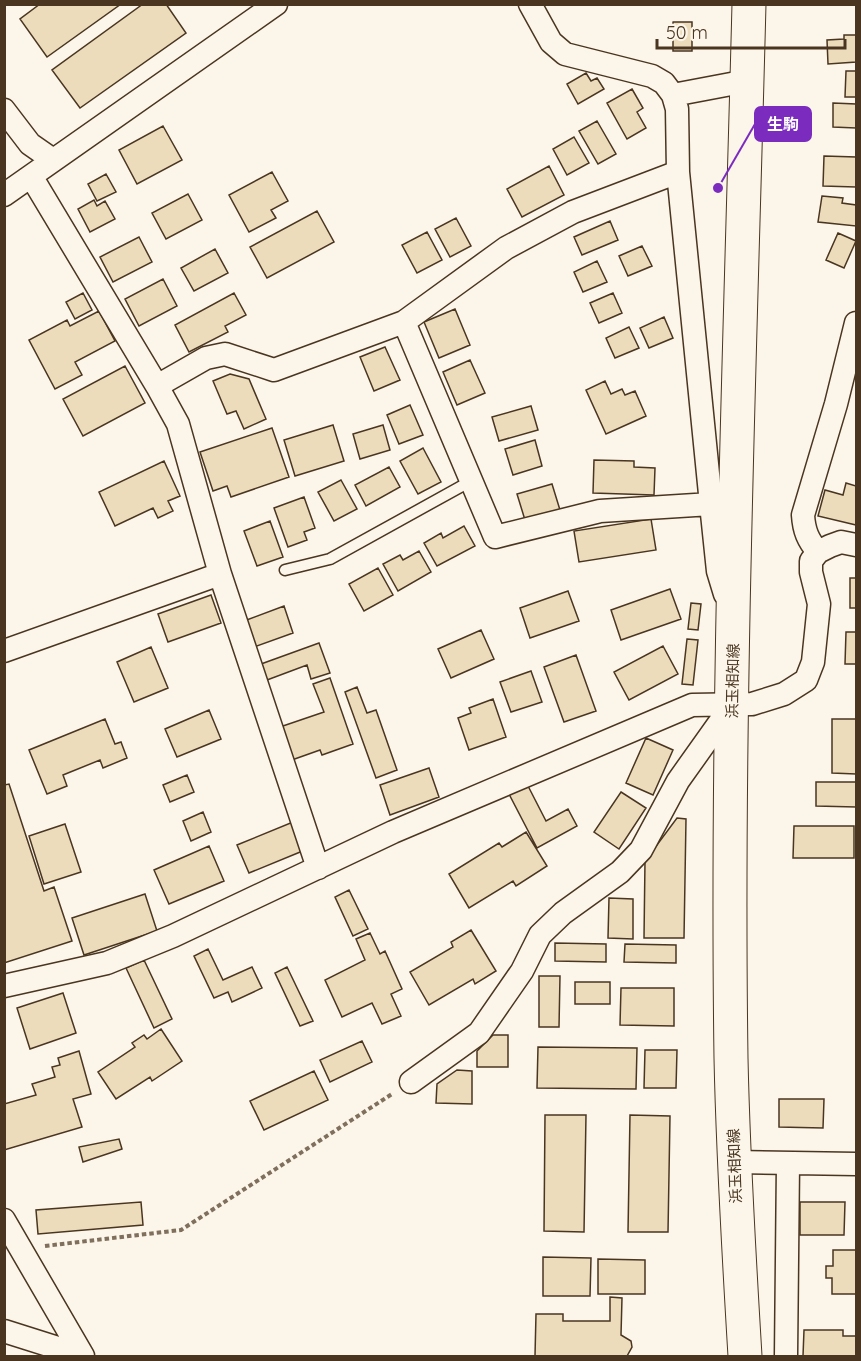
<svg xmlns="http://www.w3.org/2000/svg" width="861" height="1361" viewBox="0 0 861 1361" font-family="Quicksand,'Noto Sans JP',sans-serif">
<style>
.building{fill:#ecdcbc;stroke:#4a3520;stroke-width:1.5}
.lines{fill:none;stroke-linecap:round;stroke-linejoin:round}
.service-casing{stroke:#4a3520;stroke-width:13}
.minor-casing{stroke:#4a3520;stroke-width:25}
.primary-casing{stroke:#4a3520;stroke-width:35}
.path{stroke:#7f6f5c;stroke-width:4;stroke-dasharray:4.5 3;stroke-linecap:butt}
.service{stroke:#fbf6e9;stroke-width:10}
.minor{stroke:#fbf6e9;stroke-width:22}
.primary{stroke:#fbf6e9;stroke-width:33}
.labels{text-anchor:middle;stroke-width:4.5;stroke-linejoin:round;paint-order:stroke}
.street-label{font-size:15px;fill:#4a3520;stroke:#fbf6e9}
.leader{fill:none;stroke:#7b2cbf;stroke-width:2}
.callout-dot{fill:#7b2cbf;stroke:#fbf6e9;stroke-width:2}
.callout{fill:#7b2cbf;stroke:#7b2cbf;stroke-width:2}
.callout-label{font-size:16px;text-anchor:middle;font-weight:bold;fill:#fff}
</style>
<rect width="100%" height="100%" fill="#fbf6e9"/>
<path class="building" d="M40,4H121L47,57L20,19Z
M143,4H166L186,33L80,108L52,70Z
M673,22H692V51H673Z
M844,35H856V62L828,64L827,40L844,39Z
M846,71H856V97H845Z
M586,73L591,81L597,78L604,89L578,104L567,84Z
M632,89L643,108L637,112L646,128L627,139L607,103Z
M833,103L856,104V128L833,127Z
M597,121L616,154L598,164L579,131Z
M163,126L182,160L137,184L119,150Z
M574,137L589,163L567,175L553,149Z
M824,156L856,157V187L823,186Z
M549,166L564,195L522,217L507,189Z
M272,172L288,201L271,210L276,218L249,232L229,195Z
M106,174L116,192L97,201L88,184Z
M188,194L202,220L166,239L152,213Z
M822,196L843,198L842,203L856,205V226L818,222Z
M94,200L97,206L105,201L115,219L90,232L78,209Z
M317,211L334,242L267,278L250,247Z
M456,218L471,246L450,257L435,229Z
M610,221L618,240L582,255L574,237Z
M427,232L442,260L417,273L402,245Z
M838,233L856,241L844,268L826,260Z
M139,237L152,262L113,282L100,257Z
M642,246L652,266L628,276L619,256Z
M215,249L228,273L194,291L181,268Z
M597,261L607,282L583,292L574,272Z
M163,279L177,306L139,326L125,299Z
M83,293L92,310L75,319L66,302Z
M234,293L246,315L225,326L228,332L189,352L175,325Z
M613,293L622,313L599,323L590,303Z
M455,309L470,345L439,358L424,322Z
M99,311L115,341L75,362L82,375L55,389L29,340L67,320L70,326Z
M664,317L673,338L649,348L640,328Z
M629,327L639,348L615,358L606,338Z
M385,347L400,380L374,391L360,357Z
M470,360L485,393L457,405L443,372Z
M125,366L145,403L83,436L63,399Z
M230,374L249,379L266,419L244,429L236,411L227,414L213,381Z
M605,381L611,394L622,389L625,395L635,391L646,416L606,434L586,390Z
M410,405L423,435L399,444L387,415Z
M531,406L538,430L499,441L492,417Z
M333,425L344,461L295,476L284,440Z
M383,425L390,450L360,459L353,434Z
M272,428L289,477L231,497L227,486L213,491L200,452Z
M535,440L542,466L513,475L505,449Z
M423,448L441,482L418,494L400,461Z
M594,460L634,461V467L655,468L654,495L593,493Z
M164,461L180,496L168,501L173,511L158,518L153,508L115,526L99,492Z
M389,467L400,487L366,506L355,485Z
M341,480L357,509L334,521L318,492Z
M846,483L856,486V525L818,516L825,490L843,495Z
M552,484L560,510L525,520L517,494Z
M304,497L315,528L304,532L307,540L288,547L274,508Z
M651,519L656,550L579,562L574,531Z
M270,521L283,557L257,566L244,531Z
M464,526L475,546L437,566L424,543L441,533L443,538Z
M419,551L431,572L398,591L383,564L400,555L403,560Z
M378,568L393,595L364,611L349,584Z
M856,569V608H850V578H856Z
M670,589L681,619L621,640L611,610Z
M568,591L579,621L530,638L520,608Z
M211,595L221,623L168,642L158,614Z
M691,603L701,604L698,630L688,629Z
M284,606L293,633L254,647L244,621Z
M481,630L494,659L451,678L438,649Z
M846,632H856V664H845Z
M687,639L698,640L693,685L682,684Z
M319,643L330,673L311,679L307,665L267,680L261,664Z
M663,646L678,674L629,700L614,672Z
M151,647L168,688L134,702L117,662Z
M576,655L596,711L564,722L544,667Z
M531,671L542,702L511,712L500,682Z
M330,678L353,744L322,755L320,750L289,761L277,728L324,712L313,684Z
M357,687L367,713L376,710L397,770L376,778L345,692Z
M493,699L506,737L469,750L458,718L471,713L469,708Z
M209,710L221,739L177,757L165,729Z
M105,719L115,744L121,742L127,758L103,768L100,760L63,775L67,786L47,794L29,750Z
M832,719H856V774L832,773Z
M646,738L673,750L653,795L626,783Z
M429,768L439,797L390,815L380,785Z
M187,775L194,792L170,802L163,785Z
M816,782H856V807L816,806Z
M9,784L44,891L54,887L72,941L4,963V785Z
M527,784L546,821L568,809L577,826L537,848L509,794Z
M621,792L646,808L619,849L594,832Z
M203,812L211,832L191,841L183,821Z
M677,818L686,819L684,938H644L645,861Z
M293,822L305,850L249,873L237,845Z
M65,824L81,872L44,884L29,836Z
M794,826H854V858H793Z
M526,832L547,866L516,886L513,881L469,908L449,874L499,843L502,847Z
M209,846L224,881L169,904L154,870Z
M349,890L368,929L353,936L335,897Z
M145,894L157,931L84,955L72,918Z
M609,898L633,899V939L608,938Z
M471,930L496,971L475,984L473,979L429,1005L410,972L453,947L451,942Z
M370,933L380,954L385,951L402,989L391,994L401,1016L382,1024L372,1003L342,1017L325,980L365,960L356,939Z
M555,943L606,944V962L555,961Z
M625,944L676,945V963L624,962Z
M208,949L223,980L252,967L262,988L232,1002L228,992L214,998L194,956Z
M144,960L172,1019L154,1028L126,968Z
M287,967L313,1021L300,1026L275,973Z
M539,976H560L559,1027H539Z
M575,982H610V1004H575Z
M621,988H674V1026L620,1025Z
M63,993L76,1033L30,1049L17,1008Z
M161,1029L182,1061L152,1081L150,1077L116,1099L98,1072L135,1047L132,1043L144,1035L147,1039Z
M493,1035H508V1067H477V1051Z
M362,1041L372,1062L330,1082L320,1060Z
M538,1047L637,1048L636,1089L537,1088Z
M645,1050H677L676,1088H644Z
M79,1051L91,1094L73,1099L82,1127L4,1150V1104L36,1095L32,1084L55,1077L52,1067L60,1065L58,1058Z
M457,1070L472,1071V1104L436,1103L437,1084Z
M314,1071L328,1100L264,1130L250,1101Z
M779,1099H824L823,1128L779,1127Z
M545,1115H586L584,1232L544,1231Z
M630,1115L670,1116L668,1232H628Z
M119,1139L122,1149L83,1162L79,1147Z
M141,1202L143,1225L38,1234L36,1210Z
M800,1202H845L844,1235H800Z
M833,1250H856V1294H832V1278H826V1266H833Z
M543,1257L591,1258L590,1296H543Z
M598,1259L645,1260V1294H598Z
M610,1297L622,1298L621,1335L631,1341L632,1347L627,1356H535L536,1314H563V1321H610Z
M804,1330H843V1336H856V1356H803Z"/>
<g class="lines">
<defs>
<path id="service" d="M285,570L330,559L471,481"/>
<path id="minor" d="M530,4L551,42L565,54L652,76L664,83L673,95L677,109L678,172L711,504L718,571L725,594
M673,95L747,81
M4,110L30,144L53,160
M31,176L157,386
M4,195L276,4
M404,322L495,537L600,511L711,504
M818,552C808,540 804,531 803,515L836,404L856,323
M4,651L220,574
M318,868L220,574L178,424L157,386L206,358L225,354L274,370L404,322L506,248L573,212L678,172
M4,986L107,963L173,936L393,832L692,705L752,704L784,694L806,680L813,662L819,604L811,572V561L818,552L830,546L841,542L856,545
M411,1082L479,1033L522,971L540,935L563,913L620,872L641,850L678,781L732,705
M734,1162L856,1164
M4,1220L83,1356
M4,1331L83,1356
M786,1356L788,1163"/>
<path id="primary" d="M745,1356C739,1257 733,1157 731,1058C726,707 740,355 749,4"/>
</defs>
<use href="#service" class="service-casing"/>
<use href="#minor" class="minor-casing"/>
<use href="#primary" class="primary-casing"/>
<path class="path" d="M45,1246L181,1230L392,1094"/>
<use href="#service" class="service"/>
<use href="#minor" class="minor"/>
<use href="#primary" class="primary"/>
</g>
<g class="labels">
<g class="street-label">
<text transform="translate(733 681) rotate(-89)" y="5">浜玉相知線</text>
<text transform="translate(735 1166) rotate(-92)" y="5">浜玉相知線</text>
</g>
</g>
<path class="leader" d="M718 188L755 124"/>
<circle class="callout-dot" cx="718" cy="188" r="6"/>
<rect class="callout" x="755" y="107" width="56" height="34" rx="6"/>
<g class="callout-label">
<text x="783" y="130">生駒</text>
</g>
<rect width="861" height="1361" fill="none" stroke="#4a3520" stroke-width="12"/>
<path d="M657 39v9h188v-9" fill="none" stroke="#4a3520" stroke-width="3"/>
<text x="666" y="39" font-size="18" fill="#4a3520" stroke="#fbf6e9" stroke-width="4.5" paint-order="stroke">50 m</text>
</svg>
